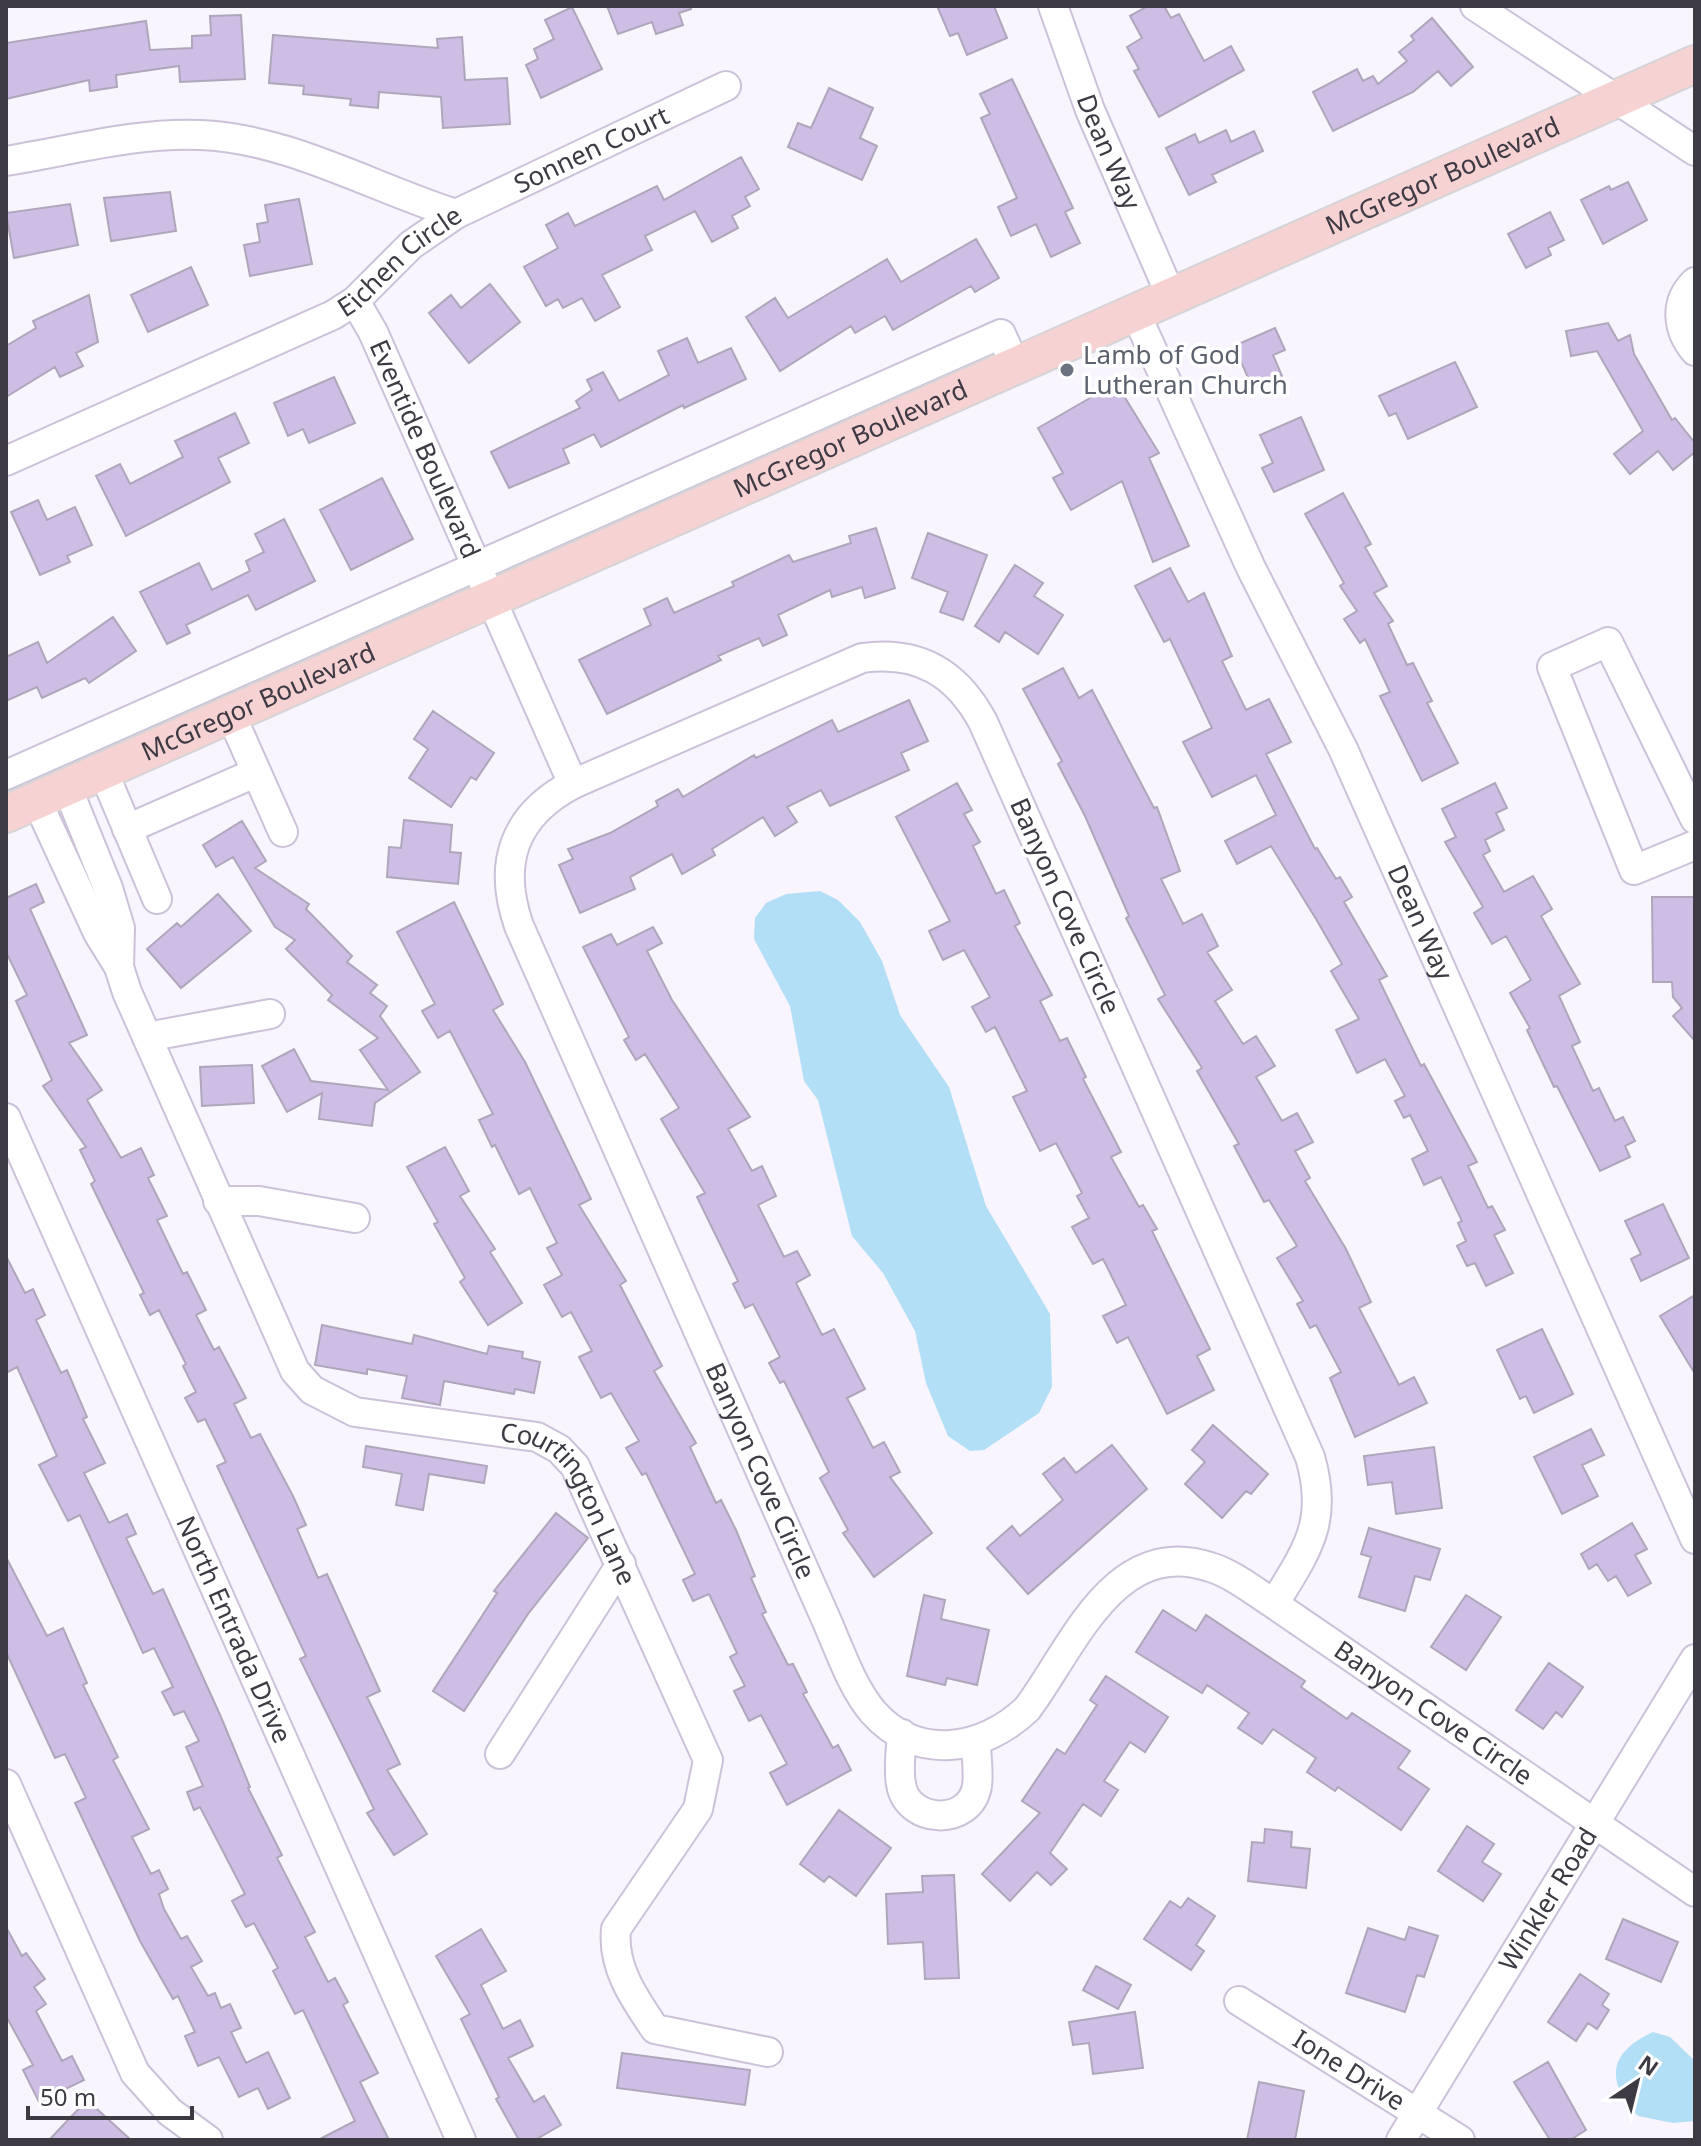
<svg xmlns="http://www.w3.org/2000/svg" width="1701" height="2146" viewBox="0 0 1701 2146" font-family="'Noto Sans',sans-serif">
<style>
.water{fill:#b2dff5}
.building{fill:#cebee5;stroke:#afa6bc;stroke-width:2}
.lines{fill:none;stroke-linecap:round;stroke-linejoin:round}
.minor-casing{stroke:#cbc2d9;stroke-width:32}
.major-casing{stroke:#d5d4d6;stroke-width:40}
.minor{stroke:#fff;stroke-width:28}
.major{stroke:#f6d2d3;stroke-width:36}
.worship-dot{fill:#6b7280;stroke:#fff;stroke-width:3}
.labels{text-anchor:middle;stroke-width:7;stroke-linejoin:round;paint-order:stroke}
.street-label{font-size:26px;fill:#3e3a44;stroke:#fff}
.worship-label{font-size:26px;fill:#5b616d;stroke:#fff;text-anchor:start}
</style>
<rect width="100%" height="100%" fill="#f8f5fe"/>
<path class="water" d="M820,891L838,900L860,922L882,961L900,1015L949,1087L986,1206L1050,1314L1052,1387L1039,1413L984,1450L970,1451L948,1436L926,1383L915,1331L883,1273L852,1236L818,1100L804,1081L790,1006L754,939L755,918L766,903L786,894Z
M1653,2032L1670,2037L1695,2061V2121L1673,2123L1638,2116C1605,2081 1608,2053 1653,2032Z"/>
<path class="building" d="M607,6H690L691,9L679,13L683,25L656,34L652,22L618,34Z
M937,6H994L1007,38L967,55L958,33L950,36Z
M1148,6H1164L1171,18L1179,14L1204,61L1231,46L1244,70L1159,117L1134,71L1139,69L1127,47L1142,38L1130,16Z
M572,7L602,69L541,98L526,65L538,59L534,49L554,39L545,20Z
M241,15L245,79L180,82L179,66L116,75L117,87L90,91L89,80L6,99V43L146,21L150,50L192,48V36L211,35L210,16Z
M1432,18L1473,67L1451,86L1438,71L1413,92L1333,131L1313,92L1357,69L1363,81L1373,76L1378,84L1407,61L1399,52L1414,40L1411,36Z
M273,35L438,48L437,39L462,37L465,80L507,78L510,124L443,128L441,97L379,92L378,108L350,105L351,99L303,94L304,86L269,83Z
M1012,79L1073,208L1065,212L1080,243L1051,257L1036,224L1011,236L998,207L1017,198L981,118L990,114L980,94Z
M829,88L873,108L860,138L877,146L862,180L788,147L798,123L811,128Z
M1226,130L1231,142L1254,131L1263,151L1212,175L1216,182L1189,195L1166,148L1195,134L1199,143Z
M741,157L759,189L745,197L750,206L732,216L738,228L712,242L695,211L645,236L652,250L602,275L620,307L595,321L582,298L563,308L558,299L546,306L524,267L558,248L546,225L568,213L575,226L657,186L664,200Z
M1628,182L1647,220L1603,244L1581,200L1609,186L1611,190Z
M170,192L176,231L111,241L104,198Z
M299,199L312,264L250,276L244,245L260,242L257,224L268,222L265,205Z
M70,204L78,245L14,258L6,213Z
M1550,212L1564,240L1548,248L1551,255L1526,268L1508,234Z
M976,239L999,278L975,292L971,286L893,330L885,316L855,333L851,326L780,371L746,317L775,298L788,318L887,259L901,282Z
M191,267L208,305L148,332L131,295Z
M490,284L520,322L469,363L429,313L451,295L461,308Z
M89,295L98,342L76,353L83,366L60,377L55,367L6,397V346L36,328L33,321Z
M1608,323L1618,341L1630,335L1634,354L1672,420L1675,418L1695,443V452L1673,470L1658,451L1630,474L1614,454L1643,431L1597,351L1571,356L1566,331Z
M1275,328L1285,350L1273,355L1282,376L1253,389L1234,346Z
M687,338L698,363L731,348L746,379L684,408L683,405L601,447L594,434L563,449L569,463L509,488L491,452L580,408L576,401L592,390L587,380L603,372L619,401L669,375L658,351Z
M1455,362L1477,407L1408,439L1396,413L1389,416L1379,396Z
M334,377L355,423L309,443L303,429L288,436L274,403Z
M1116,383L1159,453L1149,458L1189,546L1153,562L1122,481L1071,510L1053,478L1063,473L1038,428Z
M235,413L249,443L218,458L230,482L126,536L96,476L120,464L130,484L183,457L175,441Z
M1301,417L1324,470L1274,492L1262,468L1273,463L1260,435Z
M382,478L413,539L351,570L320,510Z
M1343,493L1371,544L1365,547L1387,586L1374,593L1393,621L1388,624L1407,665L1413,663L1432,701L1427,703L1458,763L1422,781L1380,696L1390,692L1365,639L1360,643L1344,619L1357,611L1340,586L1344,583L1305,514Z
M38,500L47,520L75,507L92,545L67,556L70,562L40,575L11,512Z
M284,519L315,581L256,610L248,595L186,625L190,633L167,644L140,592L199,563L212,590L250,571L246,561L264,552L255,534Z
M876,528L895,588L865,598L862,587L832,597L830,590L778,615L787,635L763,646L759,638L718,656L721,660L607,714L579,660L651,625L644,609L667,598L674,613L734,586L732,582L789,555L793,562L851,543L849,536Z
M928,533L987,555L963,620L940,612L948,592L912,578Z
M1015,565L1043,583L1034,596L1063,615L1038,654L1005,632L999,642L975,626Z
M1170,568L1188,602L1204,593L1232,656L1222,661L1246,710L1269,699L1291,742L1266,754L1315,849L1317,848L1336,879L1340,877L1352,897L1344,902L1387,976L1379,980L1421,1066L1424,1064L1477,1162L1468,1166L1488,1208L1492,1206L1505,1230L1494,1235L1513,1273L1486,1286L1475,1263L1467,1266L1457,1246L1466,1241L1458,1223L1462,1221L1441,1177L1424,1185L1412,1159L1428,1151L1410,1115L1404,1118L1395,1101L1405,1096L1385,1059L1357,1073L1336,1030L1359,1019L1331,971L1342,964L1316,919L1271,846L1237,864L1225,841L1276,815L1256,775L1212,797L1183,742L1212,728L1170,639L1164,642L1135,586Z
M113,617L136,651L89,683L85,678L42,698L37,687L6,701V657L38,642L47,663Z
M1063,668L1079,698L1092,690L1154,808L1157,807L1180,871L1161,879L1183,924L1202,914L1218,946L1207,952L1232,990L1215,1001L1243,1044L1256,1036L1275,1066L1256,1077L1282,1121L1297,1113L1313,1142L1295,1151L1310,1178L1305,1181L1346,1249L1371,1302L1359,1308L1399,1385L1414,1377L1427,1403L1355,1437L1330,1378L1341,1372L1316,1325L1310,1328L1297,1304L1303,1301L1277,1258L1297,1246L1269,1200L1264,1202L1234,1146L1239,1144L1197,1071L1202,1068L1158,999L1165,995L1126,918L1129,916L1085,816L1058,764L1062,761L1023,689Z
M909,700L928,741L901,753L909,770L830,806L821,790L787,807L797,822L775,836L763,817L712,849L715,855L682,874L672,854L630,877L635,889L580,913L559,865L573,859L568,849L610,833L658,806L656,801L678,789L683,797L754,755L756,758L832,720L838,732Z
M433,711L494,753L476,780L471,777L451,807L409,778L428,749L414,739Z
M957,783L972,810L964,814L980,842L973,846L996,894L1004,890L1020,923L1015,926L1052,995L1040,1001L1060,1041L1067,1038L1086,1077L1083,1079L1121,1152L1111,1157L1139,1207L1143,1205L1157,1229L1152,1231L1210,1349L1197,1356L1214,1390L1167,1414L1128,1337L1117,1343L1103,1316L1126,1305L1103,1259L1093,1264L1072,1227L1089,1218L1077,1196L1082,1193L1056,1143L1040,1151L1013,1097L1027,1091L995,1027L986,1032L972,1007L990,997L964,950L943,960L929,931L950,921L896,817Z
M1495,783L1507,808L1496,813L1504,830L1485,840L1490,851L1483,855L1504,892L1533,876L1552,909L1541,916L1580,984L1559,996L1580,1042L1572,1046L1593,1091L1599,1088L1615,1121L1623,1117L1635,1141L1625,1146L1630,1157L1600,1171L1557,1086L1554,1087L1527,1030L1530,1028L1510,993L1531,980L1506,936L1492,944L1474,913L1483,907L1445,842L1456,837L1442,809Z
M404,820L452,825L450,852L461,853L458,884L387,877L389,847L401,848Z
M242,821L266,861L255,868L309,904L306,909L352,956L347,962L377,985L370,993L387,1006L380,1016L420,1072L375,1103L372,1126L319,1119L322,1093L287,1112L262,1066L294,1049L311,1081L388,1090L360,1050L378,1038L328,1000L332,995L286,949L295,940L275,927L233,857L216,867L203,845Z
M36,884L44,902L30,909L87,1035L69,1043L102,1090L87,1100L121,1158L141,1148L154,1175L148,1178L167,1216L157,1220L183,1274L187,1272L206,1310L196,1315L214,1350L219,1347L246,1398L234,1404L251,1438L260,1434L293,1496L306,1525L297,1529L318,1578L327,1574L380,1691L367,1697L400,1764L387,1770L427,1834L394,1855L367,1813L374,1809L300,1659L306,1656L217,1466L226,1462L205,1419L198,1422L185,1398L196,1392L183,1366L186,1364L159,1310L150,1315L140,1295L144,1293L91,1184L95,1181L80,1150L86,1147L43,1086L52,1080L16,1001L27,995L6,952V898Z
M218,894L251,931L181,988L147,949L177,923L181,927Z
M1652,897H1695V1041L1673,1016L1682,1008L1673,997L1672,982H1653Z
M454,902L503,1004L493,1010L525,1062L591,1199L579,1205L626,1281L620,1285L662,1366L654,1371L696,1443L690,1447L716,1503L721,1500L736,1530L755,1576L751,1578L766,1612L762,1614L788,1665L793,1664L807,1692L803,1694L833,1748L838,1745L851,1770L787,1805L770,1773L787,1764L761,1715L749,1721L734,1691L745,1686L730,1657L737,1653L709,1594L693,1601L683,1580L695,1574L646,1473L642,1475L626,1448L639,1441L611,1393L601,1398L579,1357L592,1351L571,1312L562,1317L544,1285L562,1275L547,1248L557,1243L530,1188L519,1194L495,1145L492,1147L479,1120L493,1114L450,1031L438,1038L422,1011L435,1004L397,932Z
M653,927L662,943L647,951L672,1000L750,1117L728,1129L752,1171L762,1166L776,1196L758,1205L784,1257L797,1251L810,1275L796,1283L822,1335L834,1329L865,1389L847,1398L873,1448L884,1442L900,1472L890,1477L932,1533L874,1577L843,1533L848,1530L820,1478L829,1472L784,1381L780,1383L769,1363L780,1357L753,1304L745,1308L733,1284L738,1281L697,1197L705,1193L661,1119L679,1108L645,1054L636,1060L624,1040L629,1037L583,947L611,934L617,945Z
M252,1065L254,1103L202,1106L200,1067Z
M445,1147L469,1191L460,1196L495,1249L490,1252L522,1303L488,1325L460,1282L465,1278L434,1224L438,1222L407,1167Z
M1663,1204L1689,1258L1641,1281L1631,1259L1641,1254L1625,1221Z
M6,1256L25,1293L33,1289L45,1315L36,1320L61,1373L67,1370L87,1417L83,1419L105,1463L84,1473L109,1523L127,1514L136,1534L126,1538L153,1594L163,1589L221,1717L250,1787L248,1788L282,1855L277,1858L315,1932L305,1937L328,1982L335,1978L348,2002L343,2005L378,2073L360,2082L389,2140H318L355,2121L303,2010L295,2014L273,1971L278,1968L254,1923L246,1927L232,1901L245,1894L200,1807L194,1810L187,1792L203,1786L186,1747L199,1741L184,1711L174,1715L162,1692L173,1687L154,1648L143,1653L80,1515L68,1521L39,1465L57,1456L17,1367L6,1373Z
M1695,1295V1374L1660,1316Z
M322,1325L412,1344L414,1335L487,1354L489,1346L523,1352L522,1358L540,1362L534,1393L515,1389L514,1394L444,1381L440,1405L402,1398L407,1376L367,1369V1374L315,1365Z
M1542,1329L1573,1394L1534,1413L1526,1396L1520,1399L1497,1350Z
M1213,1425L1268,1474L1251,1494L1246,1491L1222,1518L1185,1484L1205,1462L1192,1450Z
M1591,1429L1604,1455L1582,1465L1598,1496L1562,1514L1534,1457Z
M1112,1445L1147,1489L1028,1594L987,1548L1012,1526L1020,1536L1063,1500L1043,1474L1064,1458L1076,1473Z
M366,1446L487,1466L484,1483L429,1474L423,1510L396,1505L402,1474L363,1467Z
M1434,1447L1442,1508L1396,1514L1392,1482L1368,1485L1364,1456Z
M556,1513L588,1538L528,1614L464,1711L433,1691L497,1593L494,1591Z
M1632,1523L1647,1549L1635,1555L1651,1583L1628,1596L1616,1576L1608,1581L1597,1564L1589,1569L1581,1554Z
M1369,1528L1440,1549L1430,1580L1415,1576L1405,1611L1359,1597L1371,1557L1361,1554Z
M6,1557L47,1636L63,1628L87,1683L83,1685L118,1757L113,1760L149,1829L132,1837L151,1874L159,1870L168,1889L159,1894L164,1909L181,1939L187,1936L202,1961L191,1967L208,1996L215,1993L221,2008L230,2004L241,2028L231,2032L246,2063L268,2052L290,2098L268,2109L258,2088L239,2097L219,2057L198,2066L185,2036L195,2032L178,1996L173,1999L140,1941L75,1803L86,1798L65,1754L55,1758L6,1652Z
M924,1595L945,1600L941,1619L989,1630L977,1685L947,1678L945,1685L907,1676Z
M1466,1595L1501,1617L1466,1670L1431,1647Z
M1163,1610L1196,1631L1206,1615L1305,1681L1301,1687L1347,1719L1352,1713L1410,1751L1398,1768L1429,1789L1401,1830L1338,1787L1335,1791L1307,1772L1316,1758L1273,1729L1262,1744L1238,1728L1249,1713L1207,1685L1202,1693L1136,1652Z
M1549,1663L1583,1687L1562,1717L1556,1712L1543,1729L1516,1710Z
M1106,1676L1168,1717L1145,1752L1130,1742L1104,1781L1118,1790L1101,1816L1083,1804L1050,1853L1067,1869L1051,1885L1037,1872L1010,1901L982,1874L1040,1813L1022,1801L1057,1749L1065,1754L1097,1705L1090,1700Z
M839,1810L891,1848L856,1896L829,1876L824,1882L800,1864Z
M1467,1826L1494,1844L1482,1862L1501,1874L1483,1901L1438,1871Z
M1265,1829L1292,1832L1291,1847L1310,1849L1306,1888L1248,1881L1252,1842L1264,1843Z
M954,1875L959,1978L925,1979L923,1942L888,1944L886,1894L923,1892L922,1876Z
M1188,1898L1215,1916L1196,1945L1204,1951L1191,1970L1144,1939L1170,1901L1181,1908Z
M1623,1919L1678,1942L1661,1982L1606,1959Z
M6,1927L22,1956L26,1953L45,1979L34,1987L46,2004L36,2011L62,2061L72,2056L84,2080L39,2102L23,2070L33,2065L6,2016Z
M1409,1927L1438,1936L1424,1977L1417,1975L1405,2012L1346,1993L1368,1928L1405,1940Z
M481,1929L506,1971L481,1985L503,2029L520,2020L533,2046L508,2058L534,2102L544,2096L561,2125L535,2140H519L496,2099L499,2097L461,2019L470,2014L436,1956Z
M1096,1966L1131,1985L1118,2009L1083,1990Z
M1580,1974L1609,1994L1602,2005L1609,2010L1597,2029L1588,2023L1576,2041L1548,2022Z
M1135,2012L1143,2068L1093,2074L1089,2043L1073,2045L1069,2022Z
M622,2053L750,2070L745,2105L617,2088Z
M1548,2062L1586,2130L1570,2140H1550L1514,2082Z
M1259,2082L1304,2091L1295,2140H1247Z
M87,2100L131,2140H49Z"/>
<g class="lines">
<defs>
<g id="minor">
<path id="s1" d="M1053,6L1090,110L1171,296"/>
<path d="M1475,6L1695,151"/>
<path d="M6,161C69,151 136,132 200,135C288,138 373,188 456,214"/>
<path d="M1695,282C1674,302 1677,330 1695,351"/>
<path id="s2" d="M355,301L373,332L573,784"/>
<path id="s3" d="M1135,312L1251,568L1343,749L1695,1539"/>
<path id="s4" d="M6,461L333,315L355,301L411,245L456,214L726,86"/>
<path d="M231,715L283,832"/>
<path d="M103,771L157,899"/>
<path d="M6,775L1001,334L1015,365"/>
<path d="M67,787L108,888L120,928L119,967"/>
<path id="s5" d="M37,801L98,933L119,967L127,992L295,1371L312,1390L355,1412L537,1437L559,1449L575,1466L708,1760L698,1809L616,1929C612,1967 634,1998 655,2029L768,2052"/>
<path d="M1695,819L1608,642L1552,667L1634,870L1695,845"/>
<path d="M127,829L255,773"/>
<path d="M147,1037L270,1014"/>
<path id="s6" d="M6,1118L461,2140"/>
<path d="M218,1201H259L355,1218"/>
<path id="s7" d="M1274,1604C1307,1550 1329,1522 1310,1457L983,722C957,673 918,650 862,658L573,784C514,815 497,863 519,926L825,1617C839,1648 851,1686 873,1712C917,1762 983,1751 1027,1709C1073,1648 1114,1535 1210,1567C1233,1574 1254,1591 1274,1604L1695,1892"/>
<path d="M902,1734C901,1750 898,1768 901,1784C907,1824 970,1827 977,1786C979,1772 976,1756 976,1742"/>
<path d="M500,1754L621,1564"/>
<path d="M6,1784L135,2073L170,2112L208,2140"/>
<path id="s8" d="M1239,2001L1460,2140"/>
<path id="s9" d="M1401,2140L1695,1659"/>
</g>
<g id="major">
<path id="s10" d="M6,814L1695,64"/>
</g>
</defs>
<use href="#minor" class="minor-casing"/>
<use href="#major" class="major-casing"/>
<use href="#minor" class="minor"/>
<use href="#major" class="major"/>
</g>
<circle class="worship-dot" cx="1067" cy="370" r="8"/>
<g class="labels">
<g class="street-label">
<text dy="9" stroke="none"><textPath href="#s4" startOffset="668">Sonnen Court</textPath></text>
<text dy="9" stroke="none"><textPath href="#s1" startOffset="156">Dean Way</textPath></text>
<text dy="9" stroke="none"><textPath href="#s10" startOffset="1572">McGregor Boulevard</textPath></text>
<text dy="9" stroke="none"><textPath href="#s4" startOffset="444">Eichen Circle</textPath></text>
<text dy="9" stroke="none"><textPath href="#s10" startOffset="924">McGregor Boulevard</textPath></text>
<text dy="9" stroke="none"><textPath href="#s2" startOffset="164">Eventide Boulevard</textPath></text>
<text dy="9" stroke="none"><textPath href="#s10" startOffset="276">McGregor Boulevard</textPath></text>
<text transform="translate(1065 906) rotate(66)" y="9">Banyon Cove Circle</text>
<text dy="9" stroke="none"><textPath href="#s3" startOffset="674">Dean Way</textPath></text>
<text dy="9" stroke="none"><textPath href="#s7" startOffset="2190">Banyon Cove Circle</textPath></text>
<text dy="9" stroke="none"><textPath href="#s5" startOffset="954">Courtington Lane</textPath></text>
<text dy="9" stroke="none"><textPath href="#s6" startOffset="560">North Entrada Drive</textPath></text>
<text dy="9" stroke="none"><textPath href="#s7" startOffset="3150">Banyon Cove Circle</textPath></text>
<text dy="9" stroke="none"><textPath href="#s9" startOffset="282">Winkler Road</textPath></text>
<text dy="9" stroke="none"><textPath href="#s8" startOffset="130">Ione Drive</textPath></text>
</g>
<g class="worship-label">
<text x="1083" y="364">Lamb of God<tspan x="1083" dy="30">Lutheran Church</tspan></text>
</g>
</g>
<rect width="1701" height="2146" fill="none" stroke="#3e3a44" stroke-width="16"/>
<g transform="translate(1637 2082) rotate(35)" stroke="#ffffff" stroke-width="6" paint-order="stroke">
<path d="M0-6L14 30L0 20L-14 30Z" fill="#3e3a44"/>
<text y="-12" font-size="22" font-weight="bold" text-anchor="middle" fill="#3e3a44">N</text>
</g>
<path d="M28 2106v12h164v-12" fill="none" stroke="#3e3a44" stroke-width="4"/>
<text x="40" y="2106" font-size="24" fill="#3e3a44" stroke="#ffffff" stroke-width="6" paint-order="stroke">50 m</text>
</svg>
